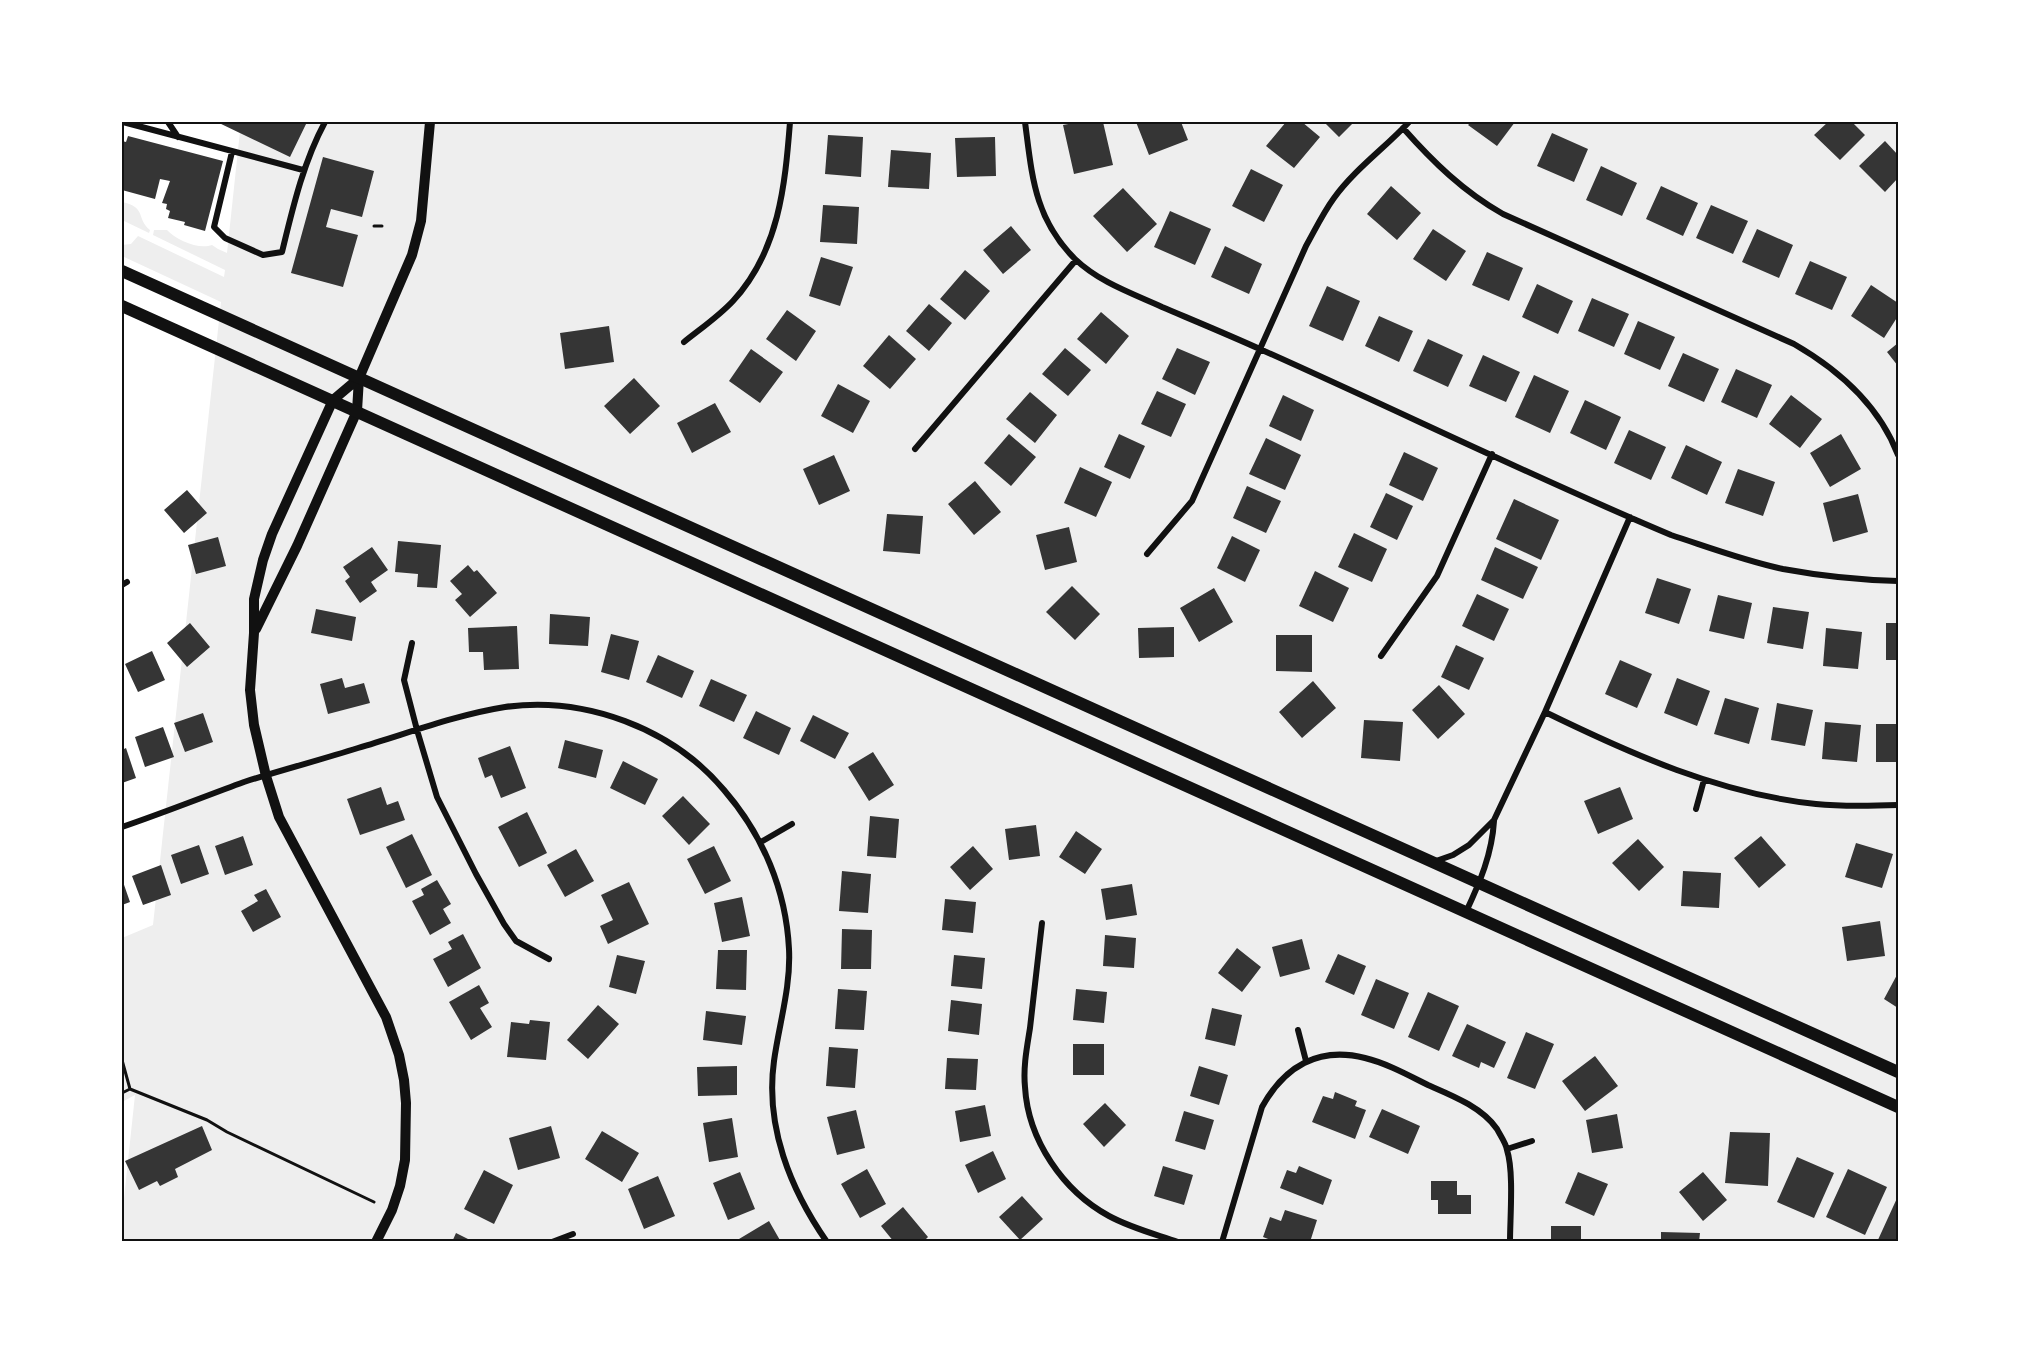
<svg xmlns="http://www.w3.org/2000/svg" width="2020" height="1363" viewBox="0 0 2020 1363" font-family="'Public Sans',sans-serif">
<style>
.green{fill:#eee}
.building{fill:#353535}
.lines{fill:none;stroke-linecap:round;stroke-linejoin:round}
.path{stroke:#111;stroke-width:3}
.minor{stroke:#111;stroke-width:6}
.tertiary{stroke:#111;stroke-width:10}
.secondary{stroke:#111;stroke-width:12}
.neatline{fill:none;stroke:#111;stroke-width:2}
</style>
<rect width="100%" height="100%" fill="#fff"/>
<path class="green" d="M241,122H1898V1241H122V1217L135,1095L122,1102V938L153,925L221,302L122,256V245L131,244L138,236L224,277L225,270L153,235L154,230H167C176,240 199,250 212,245L218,249L227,253Z
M122,202C147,207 136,219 150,230L149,233L122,220Z"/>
<path class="building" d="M217,122H307L290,157Z
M1079,122H1103L1113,165L1074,174L1063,125Z
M1136,122H1181L1188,140L1149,155Z
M1286,122H1302L1320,137L1294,168L1266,146Z
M1324,122H1354L1339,137Z
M1471,122H1515L1497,146L1468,125Z
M1828,122H1852L1865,135L1840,160L1814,135Z
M1552,133L1588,149L1574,182L1537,166Z
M828,135L863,137L861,177L825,174Z
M128,136L223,161L205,231L184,225L185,222L168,218L170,211L166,209L167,204L162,203L170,181L160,179L155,199L122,190V141L126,142Z
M995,137L996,176L957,177L955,138Z
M1885,141L1898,155V178L1885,192L1859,166Z
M891,150L931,153L929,189L888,187Z
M323,157L374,171L362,217L331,209L326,227L358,235L343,287L291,273Z
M1601,166L1637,183L1622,216L1586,200Z
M1251,169L1283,185L1264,222L1232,206Z
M1391,186L1421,213L1397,240L1367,214Z
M1661,186L1698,203L1683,236L1646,219Z
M1123,188L1157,224L1127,252L1093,216Z
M823,205L859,207L857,244L820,242Z
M1711,205L1748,221L1733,254L1696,238Z
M1170,211L1211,229L1195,265L1154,247Z
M1011,226L1031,250L1003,274L983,250Z
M1433,229L1466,251L1446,281L1413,259Z
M1757,229L1793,245L1779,278L1742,262Z
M1225,246L1262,264L1249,294L1211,277Z
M1487,252L1523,268L1509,301L1472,285Z
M821,257L853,267L840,306L809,296Z
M1810,261L1847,277L1832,310L1795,294Z
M965,270L990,291L965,320L940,299Z
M1537,284L1573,301L1558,334L1522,317Z
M1871,285L1898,303V316L1884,338L1851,316Z
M1327,286L1360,301L1343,341L1309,326Z
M1592,298L1629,314L1614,347L1578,331Z
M929,304L952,323L929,351L906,331Z
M787,310L816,331L796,361L766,339Z
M1101,312L1129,336L1106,364L1077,339Z
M1379,316L1413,331L1399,362L1365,346Z
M1638,321L1675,337L1660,370L1624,354Z
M609,326L614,362L565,369L560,333Z
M889,335L916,359L890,389L863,366Z
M1428,339L1463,355L1448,387L1413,371Z
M1898,343V366L1887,352Z
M1065,348L1091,370L1068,396L1042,374Z
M1177,348L1210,362L1195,395L1162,379Z
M751,349L783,372L760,403L729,381Z
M1683,353L1719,369L1704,402L1668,386Z
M1483,355L1520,372L1506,402L1469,386Z
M1736,369L1772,385L1757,418L1721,402Z
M1534,375L1569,391L1550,433L1515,417Z
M634,378L660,406L630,434L604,406Z
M838,384L870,401L853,433L821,416Z
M1157,391L1186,404L1171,437L1141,424Z
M1030,392L1057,415L1035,443L1006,419Z
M1283,395L1314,410L1301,441L1269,426Z
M1791,395L1822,419L1800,448L1769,424Z
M1585,400L1621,417L1606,450L1570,433Z
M715,403L731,432L692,453L677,423Z
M1629,430L1666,447L1651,480L1614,463Z
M1009,434L1036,457L1011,486L984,463Z
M1119,434L1145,446L1130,479L1104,467Z
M1841,434L1861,469L1830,487L1810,453Z
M1266,438L1301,455L1285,490L1249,474Z
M1686,445L1722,462L1707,495L1671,478Z
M1404,452L1438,468L1423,501L1389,485Z
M834,455L850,491L819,505L803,469Z
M1080,467L1112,482L1096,517L1064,503Z
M1738,469L1775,482L1763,516L1725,503Z
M975,481L1001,512L974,535L948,504Z
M1247,486L1281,501L1266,533L1233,518Z
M187,490L207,513L184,533L164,510Z
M1386,493L1413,506L1397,540L1370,527Z
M1858,494L1868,532L1833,542L1823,503Z
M1514,499L1559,520L1541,560L1496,539Z
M887,514L923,516L920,554L883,551Z
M1069,527L1077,562L1045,570L1036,535Z
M1354,533L1387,549L1372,582L1338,567Z
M1232,536L1260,550L1245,582L1217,568Z
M218,537L226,566L196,574L188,545Z
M398,541L441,545L437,588L417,587L418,574L395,572Z
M372,547L388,570L371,582L377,591L360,603L345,581L350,577L343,567Z
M1495,547L1538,567L1523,599L1481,580Z
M468,565L474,572L477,570L497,593L470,617L455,600L462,594L450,581Z
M1315,571L1349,588L1333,622L1299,606Z
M1657,578L1691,589L1679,624L1645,613Z
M1072,586L1100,614L1075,640L1046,612Z
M1214,588L1233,622L1199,642L1180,608Z
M1477,594L1509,609L1494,641L1462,626Z
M1718,595L1752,603L1744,639L1709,631Z
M1773,607L1809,612L1803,649L1767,643Z
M316,609L356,617L352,641L311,633Z
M550,614L590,617L588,646L549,644Z
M190,623L210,647L187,667L167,643Z
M1886,623H1898V660H1886Z
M517,626L519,669L484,670L483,652H469L468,628Z
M1174,627V657L1139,658L1138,628Z
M1826,628L1862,632L1858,669L1823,666Z
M611,634L639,641L629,680L601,672Z
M1276,635H1312V672L1276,671Z
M1456,645L1484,658L1469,690L1441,677Z
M152,651L165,680L138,692L125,664Z
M658,655L694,671L682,698L646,682Z
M1620,660L1652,674L1637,708L1605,694Z
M342,678L345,688L364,683L370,703L328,714L320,684Z
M1677,678L1710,691L1697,726L1664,713Z
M711,679L747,695L734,722L699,706Z
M1313,681L1336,708L1302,738L1279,712Z
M1439,685L1465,714L1438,739L1412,710Z
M1725,698L1759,708L1749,744L1714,734Z
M1777,703L1813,710L1805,746L1771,740Z
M756,711L791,728L779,755L743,738Z
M203,713L213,742L185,752L174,723Z
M813,715L849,733L835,759L800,741Z
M1364,720L1403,722L1400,761L1361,758Z
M1825,722L1861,725L1857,762L1822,759Z
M1876,724H1898V762H1876Z
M163,727L174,757L145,767L135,737Z
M565,740L603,750L596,778L558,768Z
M510,746L526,788L501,798L492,775L485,778L478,758Z
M126,748L136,778L122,783V750Z
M873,752L894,785L869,801L848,767Z
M623,761L658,779L645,805L610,788Z
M381,787L387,805L398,801L405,820L360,835L347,799Z
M1620,787L1633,819L1598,834L1584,801Z
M683,796L710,824L689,845L662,816Z
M527,812L547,853L519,867L498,827Z
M870,816L899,819L896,858L867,856Z
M1036,825L1040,856L1009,860L1005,829Z
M1076,831L1102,849L1085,874L1059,857Z
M412,834L432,875L406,888L386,847Z
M243,836L253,865L225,875L215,846Z
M1761,836L1786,865L1759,888L1734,858Z
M1638,839L1664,867L1639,891L1612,863Z
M1856,843L1893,854L1882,888L1845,877Z
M199,845L209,874L181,884L171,855Z
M714,846L731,881L705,894L687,859Z
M973,846L993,869L970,890L950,867Z
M576,849L594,881L565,897L547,865Z
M161,865L171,895L143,905L132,876Z
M842,871L871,874L868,913L839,911Z
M1683,871L1721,873L1719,908L1681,906Z
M122,879L130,902L122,905Z
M437,880L451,904L443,909L451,923L430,935L412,901L424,895L421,889Z
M629,882L649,924L608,944L600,926L613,920L601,895Z
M1132,884L1137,915L1106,920L1101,889Z
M266,889L281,917L253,932L241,911L258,901L254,895Z
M742,897L750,936L722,942L714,903Z
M945,899L976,902L973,933L942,930Z
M1880,921L1885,956L1847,961L1842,927Z
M842,929L872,930L871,969H841Z
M463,934L481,968L448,987L433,959L452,949L448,942Z
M1105,935L1136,938L1134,968L1103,966Z
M1302,939L1310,969L1280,977L1272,947Z
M1237,948L1261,967L1242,992L1218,973Z
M718,950H747L746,990L716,989Z
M1338,954L1366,966L1354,995L1325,982Z
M617,955L645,961L636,994L609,987Z
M954,955L985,958L982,989L951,986Z
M1898,973V1008L1884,999Z
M1376,979L1409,993L1394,1029L1361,1015Z
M479,985L489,1003L480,1008L492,1027L471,1040L449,1002Z
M838,989L867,991L864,1030L835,1029Z
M1076,989L1107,992L1104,1023L1073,1020Z
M1428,992L1459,1006L1439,1051L1408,1037Z
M951,1000L982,1004L979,1035L948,1031Z
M598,1005L619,1024L588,1059L567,1040Z
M1212,1008L1242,1015L1235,1046L1205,1039Z
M706,1011L746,1016L742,1045L703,1040Z
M530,1020L550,1022L546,1060L507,1057L511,1022L529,1024Z
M1467,1024L1506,1042L1494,1068L1481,1062L1479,1068L1452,1056Z
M1526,1032L1554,1044L1535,1089L1507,1078Z
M1073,1044H1104V1075H1073Z
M829,1047L858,1049L855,1088L826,1086Z
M1595,1056L1618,1086L1585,1111L1562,1081Z
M947,1058L978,1059L976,1090L945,1089Z
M737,1066V1095L698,1096L697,1067Z
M1199,1066L1228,1075L1219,1105L1190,1096Z
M1335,1092L1357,1101L1355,1106L1366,1110L1355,1139L1312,1122L1323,1096L1333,1099Z
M1105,1103L1126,1125L1104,1147L1083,1124Z
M985,1105L991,1136L960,1142L955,1111Z
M1382,1109L1420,1126L1408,1154L1369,1137Z
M856,1110L865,1148L837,1155L827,1117Z
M1184,1111L1214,1120L1205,1150L1175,1141Z
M1617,1114L1623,1148L1592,1153L1586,1120Z
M732,1118L738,1157L709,1162L703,1123Z
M202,1126L212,1150L175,1169L178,1177L160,1186L157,1181L139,1190L125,1161Z
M551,1126L560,1158L518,1170L509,1138Z
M602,1131L639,1153L622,1182L585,1159Z
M1730,1132L1770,1133L1768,1186L1725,1183Z
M993,1151L1006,1179L978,1193L965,1165Z
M1797,1157L1834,1173L1814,1218L1777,1202Z
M1163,1166L1193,1175L1184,1205L1154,1196Z
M1299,1166L1332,1180L1323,1205L1280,1188L1287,1170L1296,1173Z
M867,1169L886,1204L860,1218L841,1184Z
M1848,1169L1887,1187L1865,1235L1826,1217Z
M484,1170L513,1185L494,1224L464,1209Z
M740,1172L755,1209L728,1220L713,1183Z
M1578,1172L1608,1184L1594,1216L1565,1203Z
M1703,1172L1727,1200L1703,1221L1679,1192Z
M658,1176L675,1216L644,1229L628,1189Z
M1431,1181H1457V1195H1471V1214H1438V1200H1431Z
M1022,1196L1043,1219L1020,1240L999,1217Z
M1898,1196V1242H1877Z
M903,1207L928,1237L923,1242H894L881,1226Z
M1285,1210L1317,1220L1310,1242H1276L1263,1237L1270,1217L1281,1221Z
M769,1221L781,1242H734Z
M1551,1226H1581V1242H1551Z
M1661,1232L1700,1233L1699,1242H1661Z
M456,1233L474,1242H452Z"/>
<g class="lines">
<path class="path" d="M374,226H382
M122,1060L130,1089
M122,1093L130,1089L207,1120L227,1132L374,1202"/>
<path class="minor" d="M123,122L303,170
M168,122L178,137
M1025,122C1032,175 1034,218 1075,259C1099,282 1131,293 1162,307C1195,321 1229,335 1262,350C1399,411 1533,477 1671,535C1708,547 1745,561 1783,569C1821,576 1860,580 1898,581
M1403,128C1433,162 1464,192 1503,214L1794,344C1839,370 1879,405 1898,455
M232,152L214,227L225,238L263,255L282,252C293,207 303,163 325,122
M684,342C700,329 718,317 733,301C779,251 785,186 790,122
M915,449L1076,260
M1147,554L1192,501L1306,246C1315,230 1323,213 1334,198C1355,169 1385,148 1409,122
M122,585L127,582
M412,643L404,680L417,730L437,797L476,874L504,924L516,941L549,959
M1381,656L1437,576L1492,454
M1545,712C1631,754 1720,794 1816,804C1844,807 1871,806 1898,805
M1696,809L1704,780
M122,827C163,813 203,797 244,782C281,770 320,760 358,748C406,734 455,715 505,707C585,696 672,728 724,790C763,835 786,890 789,949C791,987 779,1024 774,1061C765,1126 790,1189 827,1242
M761,842L792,824
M1436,861L1453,855L1469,845L1494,820L1545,712L1630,517
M1466,912C1480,882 1492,854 1494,821
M1042,923C1038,958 1034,993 1030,1028C1027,1047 1023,1067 1025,1087C1028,1140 1063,1191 1109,1216C1131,1228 1155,1234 1178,1242
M1298,1030L1306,1061
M1507,1149L1532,1141
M552,1242L573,1234
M1222,1242L1262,1107C1284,1067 1318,1046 1365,1058C1386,1063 1408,1075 1428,1085C1451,1095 1482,1107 1497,1129C1500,1135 1506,1143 1507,1150C1514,1172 1510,1217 1510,1242"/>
<path class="tertiary" d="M359,378L333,400L272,534L263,560L254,599V633L250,690L254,725L266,776L279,817L386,1017L399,1055L404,1080L406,1103L405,1160L400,1186L392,1210L376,1242
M256,629L297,546L357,411L359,378L412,255L421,221L430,122"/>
<path class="secondary" d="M122,271L1898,1072
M122,306L1898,1107"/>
</g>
<rect width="2020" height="1363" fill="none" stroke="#ffffff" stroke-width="246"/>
<rect x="123" y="123" width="1774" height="1117" class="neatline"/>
</svg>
